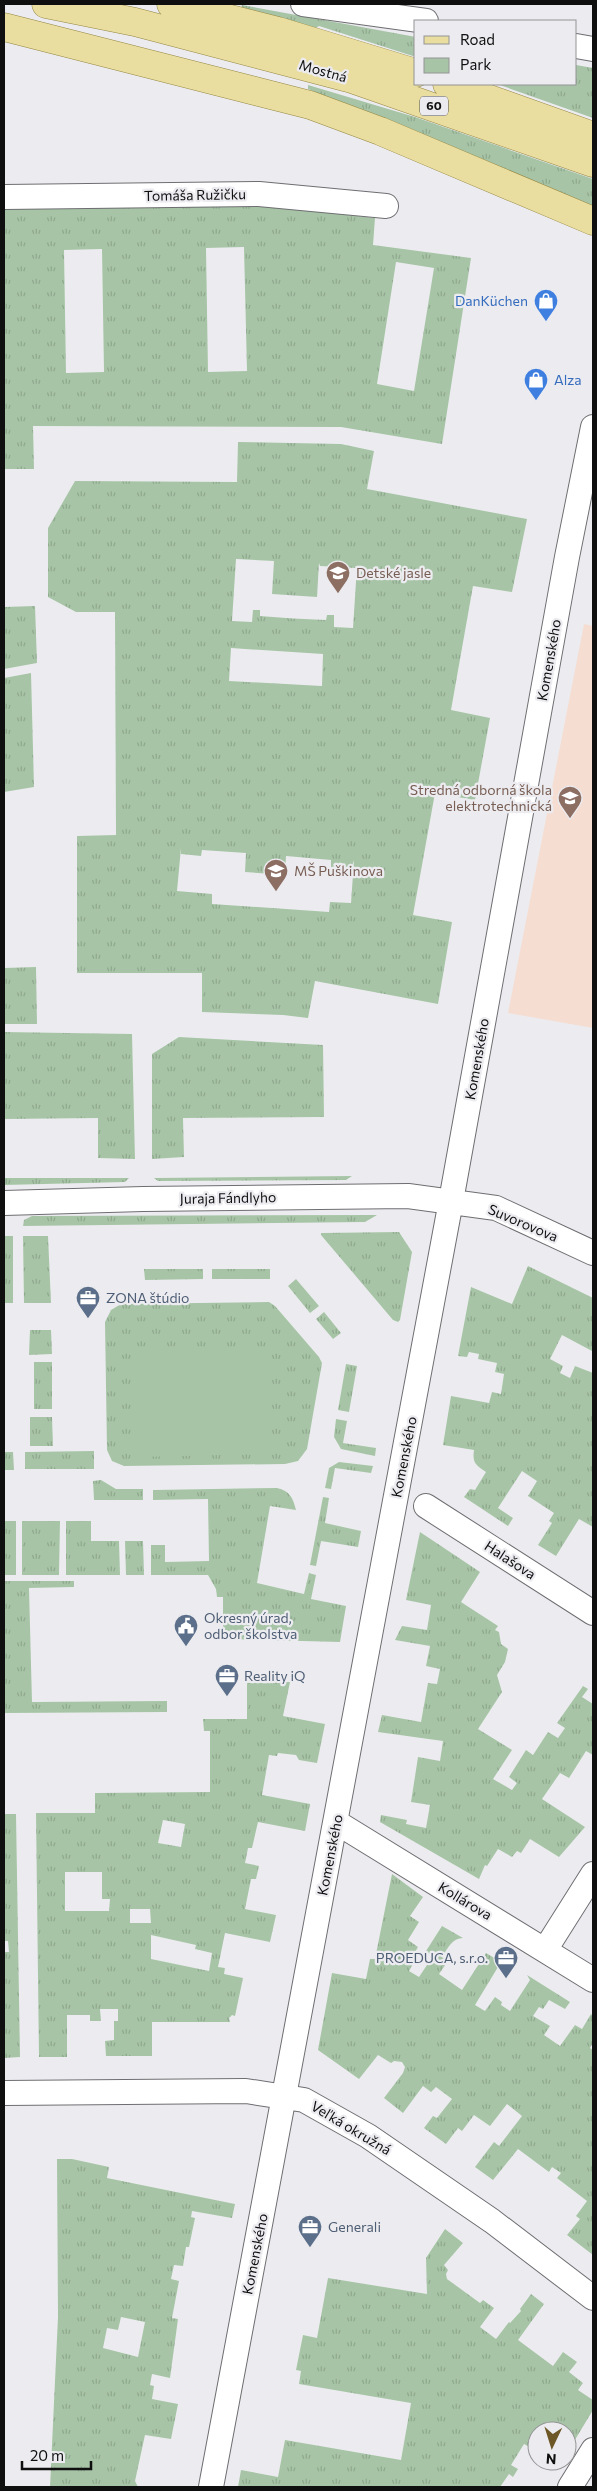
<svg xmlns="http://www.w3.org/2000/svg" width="597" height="2491" viewBox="0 0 597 2491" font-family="Commissioner,sans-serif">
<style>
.education{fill:#f5ddd2}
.grass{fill:url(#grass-tufts);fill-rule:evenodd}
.park{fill:#a7c5a6}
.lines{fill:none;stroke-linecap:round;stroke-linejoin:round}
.street-casing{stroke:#6e6e72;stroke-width:26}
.primary-casing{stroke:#948643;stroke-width:29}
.street{stroke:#fff;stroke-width:24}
.primary{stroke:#e9dd9f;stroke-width:28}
.labels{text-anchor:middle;stroke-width:4.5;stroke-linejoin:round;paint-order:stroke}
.shield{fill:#ececf0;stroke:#515153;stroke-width:1}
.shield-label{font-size:12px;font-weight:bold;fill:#0f0f10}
.street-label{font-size:14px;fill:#0f0f10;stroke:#ececf0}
.shop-label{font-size:14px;fill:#366cbe;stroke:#ececf0;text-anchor:end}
.education-label{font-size:14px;fill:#785e54;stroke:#ececf0;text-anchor:start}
.service-label{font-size:14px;fill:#4e5e75;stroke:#ececf0;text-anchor:start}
</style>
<defs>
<pattern id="grass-tufts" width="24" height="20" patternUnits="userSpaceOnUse" patternTransform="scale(1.25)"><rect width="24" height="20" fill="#a7c5a6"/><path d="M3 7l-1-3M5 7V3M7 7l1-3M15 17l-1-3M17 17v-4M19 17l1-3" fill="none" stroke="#8fa88e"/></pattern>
</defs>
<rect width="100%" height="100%" fill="#ececf0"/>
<path class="education" d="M584,624L593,626V1028L508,1013Z"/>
<path class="grass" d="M242,5L416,37V57L319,26L316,28L241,8Z
M576,65L593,68V118L497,84H576Z
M308,85L415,117L593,179V207L308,89Z
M246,204L375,218L373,245L471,258L442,444L341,427L33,426L34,469H4V206ZM244,247L247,371L208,372L206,248ZM102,249L104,372L66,373L64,250ZM396,262L434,268L414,391L377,384Z
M238,442L341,444L374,451L367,489L527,519L512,592L473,586L451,710L490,718L475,800L435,793L413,915L452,922L438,1004L315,981L308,1018L283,1015L202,1012V973H77V836L116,835L115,612H76L48,597V528L75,481L237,482ZM236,559L274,561L272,594L317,597L319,563L320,566L356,568L357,566L353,628L334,627V615H327L326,620C305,619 281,618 260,616V610H253L252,622L232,621ZM231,648L323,654L322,686L229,681ZM181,848V854L201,856L202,850L246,853L245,872L285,875L286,856L331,860V867L351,869L354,860L351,903L330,902L329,912L212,904V894L177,891Z
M35,606L37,663L4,669V607Z
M31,673L34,787L4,792V678Z
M36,967L37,1024H4V968Z
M4,1032L132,1034L135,1159L98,1158V1118L4,1119Z
M179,1037L323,1045L324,1117L183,1118L184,1157L152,1159V1054Z
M352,1176L346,1180L158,1181L154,1178Z
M4,1178H129L125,1182L4,1185Z
M377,1215L365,1222L23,1226L24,1220L32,1216Z
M399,1232L412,1252L400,1320L398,1322L393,1320L321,1235V1233Z
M4,1236H13V1303H4Z
M23,1236H48L51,1303H24Z
M528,1266L593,1298L592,1351L562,1335L550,1359L563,1366L560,1373L570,1378L575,1366L593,1373V1527L579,1519L556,1556L538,1545L552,1523L549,1521L554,1513L528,1496L537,1481L522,1471L498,1508L513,1518L508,1526L464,1497L470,1489L475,1490L486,1472C476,1465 472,1463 474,1450L443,1445L451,1396L489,1403L492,1392L501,1394L504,1374L495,1372L497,1363L478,1359L479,1354L469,1352L467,1357L458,1356L471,1287L512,1304Z
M144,1269H203V1279L145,1280Z
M212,1269H270V1279H212Z
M296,1279L319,1306L310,1313L288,1286Z
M269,1302L275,1306L319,1357L322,1363L307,1449L298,1461L285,1464L124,1466L112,1461L107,1450L105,1322L111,1310L121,1304Z
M324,1312L341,1333L333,1339L316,1319Z
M30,1330H51L52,1354L29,1355Z
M34,1362H52V1409H34Z
M346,1364L357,1366L349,1412L338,1410Z
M30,1417H52L53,1446H30Z
M336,1419L347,1421L343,1443L376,1448L375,1456L341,1449L334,1437Z
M94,1451V1469H25V1452Z
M4,1452H13L14,1470H4Z
M339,1462L373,1466L371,1473L335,1468L331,1489L325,1488L329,1468Z
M101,1480L116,1489H143V1500H94L93,1481Z
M277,1488C290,1491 293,1498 296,1510L270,1506L257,1583L304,1594L309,1573L316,1575L311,1599L346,1606L340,1642L227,1639L223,1634V1597H217L216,1589L208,1575H151V1545H165V1562L209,1561L208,1499L153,1500V1490Z
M323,1497L329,1498L325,1523L361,1531L358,1547L321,1541L316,1566L310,1565Z
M4,1521H16V1575H4Z
M22,1521H60L59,1575H22Z
M66,1521H91V1541H119L120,1575H66Z
M420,1532L480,1572L461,1602L498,1626L495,1630L499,1632L501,1644L508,1649L505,1662L497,1675L502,1692L478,1729L512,1750L493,1779L512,1790L517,1783L509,1777L526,1750L533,1755L548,1732L558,1738L565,1728L557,1723L583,1686L588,1689L582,1697L593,1704V1755L586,1751L569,1778L560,1773L542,1799L585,1827L559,1857L530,1839L521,1853L517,1851L512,1857L498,1849L487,1866L485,1865L479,1879L380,1822L381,1815L407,1820L406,1824L426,1828L430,1805L411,1802L418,1757L440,1761L443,1741L378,1732L382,1715L421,1722L428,1683L437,1684L440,1669L426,1666L430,1646L395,1640L402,1626L427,1630L431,1605L406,1600Z
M125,1541H143L144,1575H126Z
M4,1581H74V1587L29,1588L32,1702L167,1701V1712L4,1713Z
M290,1682L283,1716L325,1724L317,1763L299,1760L296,1755L278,1753L277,1756L269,1755L262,1795L310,1804L305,1831L258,1822L252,1848H248L245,1863L259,1866L256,1879H251L245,1909L276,1915L270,1942L225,1933L218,1967L225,1968L224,1974L243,1978L235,2016L232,2015L229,2018L230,2022H152V2056H106L105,2041L114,2040V2021H118V2009H100L101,2021H90V2015H67V2057H39L36,1813H95V1793L210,1792V1731H204L203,1719H247V1683ZM163,1820L185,1824L181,1847L158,1843ZM65,1872H102V1899H110L109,1911H65ZM130,1909H150L151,1923H130ZM151,1935L196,1945L195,1949L212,1953L209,1971L151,1959Z
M4,1814H16L20,2057L4,2058V1952H9L8,1941H4Z
M392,1874L423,1897L410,1916L419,1922L408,1940L418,1947L411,1959L414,1962L409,1971L419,1977L433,1956L426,1951L442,1926L463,1938C452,1938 448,1948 442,1957L448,1961L439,1974L462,1990L486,1953L501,1962L475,2005L485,2011L495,1997L502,2002L501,2005L510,2011L530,1980L527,1975L570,2002L565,2009L549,2000L543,2009L539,2007L533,2016L550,2026L544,2035L560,2046L575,2025L582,2029L591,2014L593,2016V2043L590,2048L593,2050V2255L567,2235L580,2219L576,2216L587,2201L557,2178L561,2173L552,2167L549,2172L518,2149L493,2180L475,2167L494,2142L499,2146L522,2116L507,2104L490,2126L474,2115L462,2131L458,2128L446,2144L424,2128L433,2116L437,2118L452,2099L436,2087L431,2092L423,2086L403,2113L384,2098L403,2073L405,2067L402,2062L394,2061L391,2063L378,2055L359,2079L318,2050L332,1973L366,1979L370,1959H375Z
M57,2159H72L109,2167L107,2178L235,2204L232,2218L192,2211L191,2217L195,2218L189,2247H186L183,2266L174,2265L171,2279L179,2281L172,2318L178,2319L170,2378L152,2374L150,2385L154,2386L152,2399L178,2404L171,2439L145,2435L135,2481L138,2487H50L58,2317ZM121,2317L145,2322L138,2357L103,2348L107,2328L118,2330Z
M445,2229L463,2243L444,2265L448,2270L446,2274L447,2279L480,2303L483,2300L494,2308L480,2327L496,2339L509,2322L510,2323L521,2311L520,2309L531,2294L544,2304L518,2340L553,2366L563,2352L577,2362L569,2372L583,2383L578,2390L593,2400V2410L567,2453V2431H537V2451L524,2444L511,2465L518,2469L513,2477L509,2474L500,2487H238L241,2470L278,2477L285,2440L401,2460L411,2403L299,2384L301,2371L296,2370L303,2335L317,2338L328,2278L427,2294L426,2258Z"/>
<path class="park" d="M269,1350L271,1454L137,1457L135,1353Z"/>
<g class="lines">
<defs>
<path id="street" d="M303,4L426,21
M576,46L593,49
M4,197L259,194L386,206
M4,1203L143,1199L408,1196L496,1208L593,1253
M426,1506L593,1613
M336,1822L593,1980
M545,1950L593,1874
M4,2093L246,2091L304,2100L368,2136L492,2221L593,2298
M211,2487L451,1201L567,557L593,427
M570,2487L593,2450"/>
<path id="primary" d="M46,4L135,22L352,79L593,163
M171,4L278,31L416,73
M4,27L310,105L380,131L593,221
M447,84L593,136"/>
</defs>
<use href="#street" class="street-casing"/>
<use href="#primary" class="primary-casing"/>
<use href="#street" class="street"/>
<use href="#primary" class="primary"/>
</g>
<defs>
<symbol id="shop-pin" viewBox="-11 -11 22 30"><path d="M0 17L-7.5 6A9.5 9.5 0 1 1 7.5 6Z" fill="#3f7fe0" stroke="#ececf0"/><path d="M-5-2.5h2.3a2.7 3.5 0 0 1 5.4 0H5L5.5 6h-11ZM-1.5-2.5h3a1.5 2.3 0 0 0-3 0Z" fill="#fff"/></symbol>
<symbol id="school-pin" viewBox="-11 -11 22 30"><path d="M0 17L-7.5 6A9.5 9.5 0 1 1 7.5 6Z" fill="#8d6e63" stroke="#ececf0"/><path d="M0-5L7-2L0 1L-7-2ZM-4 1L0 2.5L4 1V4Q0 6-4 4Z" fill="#fff"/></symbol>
<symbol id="office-pin" viewBox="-11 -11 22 30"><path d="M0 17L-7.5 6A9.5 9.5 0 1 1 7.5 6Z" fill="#5c6f8a" stroke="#ececf0"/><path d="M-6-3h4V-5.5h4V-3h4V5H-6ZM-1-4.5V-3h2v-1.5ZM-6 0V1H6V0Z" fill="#fff"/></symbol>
<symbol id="civic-pin" viewBox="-11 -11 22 30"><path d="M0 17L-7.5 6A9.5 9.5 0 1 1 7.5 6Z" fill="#5c6f8a" stroke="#ececf0"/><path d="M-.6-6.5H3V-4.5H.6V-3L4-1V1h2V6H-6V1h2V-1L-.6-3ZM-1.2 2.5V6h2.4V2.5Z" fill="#fff"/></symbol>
</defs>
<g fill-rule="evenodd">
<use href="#shop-pin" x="532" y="287" width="28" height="38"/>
<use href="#shop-pin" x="522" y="366" width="28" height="38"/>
<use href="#school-pin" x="324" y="559" width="28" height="38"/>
<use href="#school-pin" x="556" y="784" width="28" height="38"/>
<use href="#school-pin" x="262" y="857" width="28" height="38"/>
<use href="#office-pin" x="74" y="1284" width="28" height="38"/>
<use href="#civic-pin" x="172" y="1612" width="28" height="38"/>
<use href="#office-pin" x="213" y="1662" width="28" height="38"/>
<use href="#office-pin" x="492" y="1944" width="28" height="38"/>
<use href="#office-pin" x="296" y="2213" width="28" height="38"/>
</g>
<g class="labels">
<rect class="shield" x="420" y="96.5" width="28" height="19" rx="4"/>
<g class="shield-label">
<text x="434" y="110">60</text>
</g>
<g class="street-label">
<text transform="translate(323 71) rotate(16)" y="5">Mostná</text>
<text transform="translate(195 195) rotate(-1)" y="5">Tomáša Ružičku</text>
<text transform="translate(549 660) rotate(-80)" y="5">Komenského</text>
<text transform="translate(477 1059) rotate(-80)" y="5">Komenského</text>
<text transform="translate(228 1198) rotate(-1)" y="5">Juraja Fándlyho</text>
<text transform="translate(523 1223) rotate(23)" y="5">Suvorovova</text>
<text transform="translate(404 1457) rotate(-79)" y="5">Komenského</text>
<text transform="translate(510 1560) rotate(33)" y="5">Halašova</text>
<text transform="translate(330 1855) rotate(-79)" y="5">Komenského</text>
<text transform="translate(465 1901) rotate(31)" y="5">Kollárova</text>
<text transform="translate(351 2128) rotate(31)" y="5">Veľká okružná</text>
<text transform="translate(255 2254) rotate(-79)" y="5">Komenského</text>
</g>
<g class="shop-label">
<text x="528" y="306">DanKüchen</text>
<text x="554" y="385" text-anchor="start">Alza</text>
</g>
<g class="education-label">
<text x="356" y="578">Detské jasle</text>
<text x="552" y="795" text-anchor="end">Stredná odborná škola<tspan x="552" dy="16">elektrotechnická</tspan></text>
<text x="294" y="876">MŠ Puškinova</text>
</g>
<g class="service-label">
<text x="106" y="1303">ZONA štúdio</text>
<text x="204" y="1623">Okresný úrad,<tspan x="204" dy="16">odbor školstva</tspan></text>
<text x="244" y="1681">Reality iQ</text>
<text x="488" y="1963" text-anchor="end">PROEDUCA, s.r.o.</text>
<text x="328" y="2232">Generali</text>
</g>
</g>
<rect width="597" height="2491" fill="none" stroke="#0f0f10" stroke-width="10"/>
<rect x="414" y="20" width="162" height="65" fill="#ececf0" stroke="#949496"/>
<rect x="424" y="36" width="25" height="8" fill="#e9dd9f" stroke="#949496"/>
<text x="460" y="45" font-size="15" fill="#0f0f10">Road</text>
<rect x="424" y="58" width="25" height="15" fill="#a7c5a6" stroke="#949496"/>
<text x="460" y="70" font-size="15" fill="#0f0f10">Park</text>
<g transform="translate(552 2446) rotate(184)"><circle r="24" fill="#ececf0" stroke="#949496"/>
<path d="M0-4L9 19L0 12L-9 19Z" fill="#6e5727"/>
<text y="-8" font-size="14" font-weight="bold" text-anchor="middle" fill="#0f0f10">N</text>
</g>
<path d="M22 2461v8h69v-8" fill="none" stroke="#0f0f10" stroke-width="2.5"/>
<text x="30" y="2461" font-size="15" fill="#0f0f10" stroke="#ececf0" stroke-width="4" paint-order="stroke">20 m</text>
</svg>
